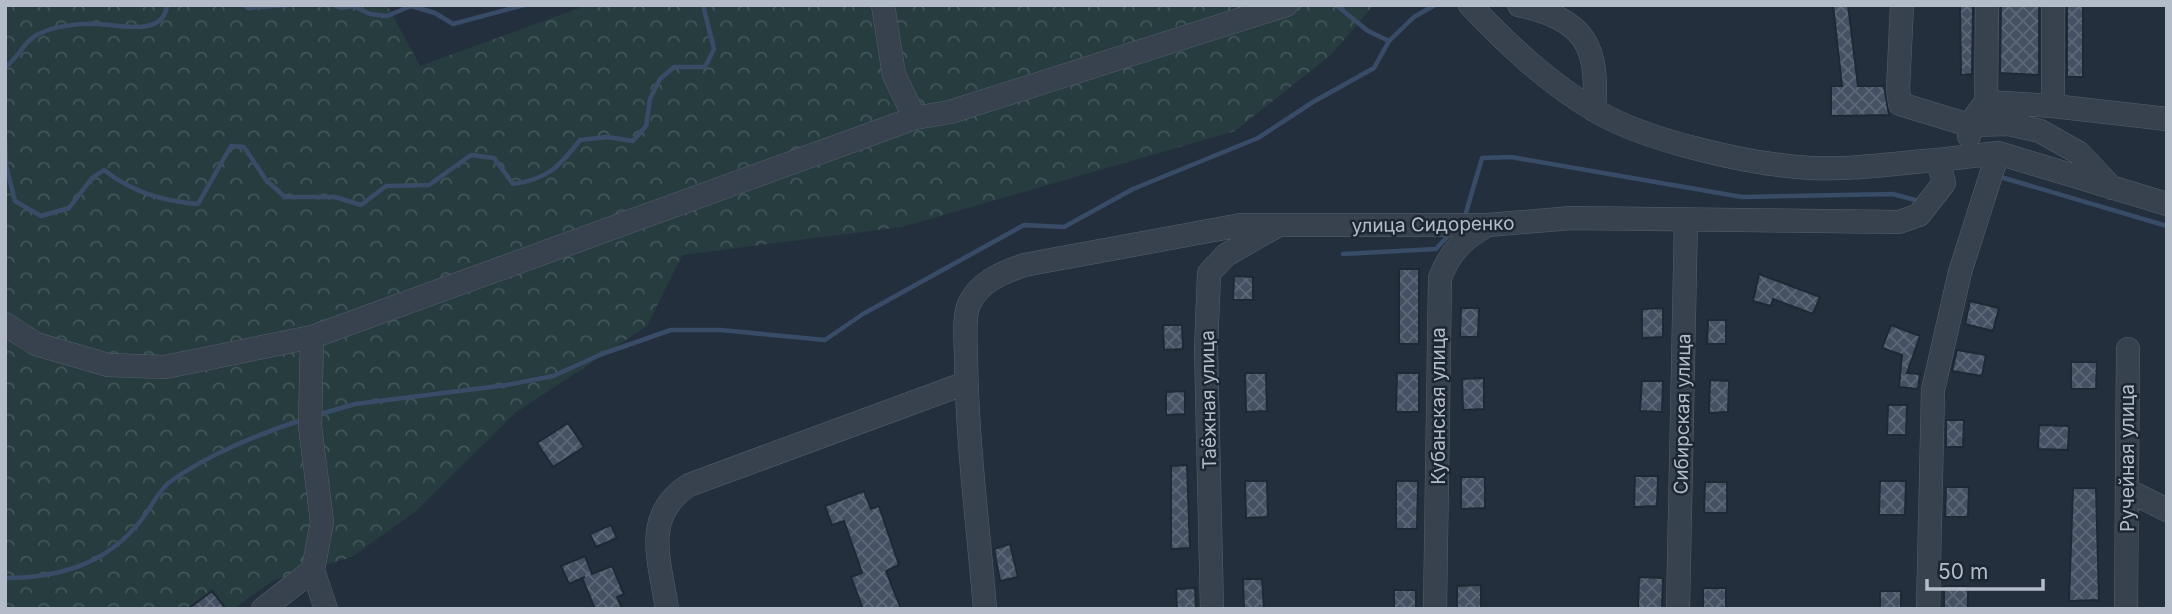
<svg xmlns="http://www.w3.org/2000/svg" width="2172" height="614" viewBox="0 0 2172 614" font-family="Inter,sans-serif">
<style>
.forest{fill:url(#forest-crowns)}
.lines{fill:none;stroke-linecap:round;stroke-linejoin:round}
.stream{stroke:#394c67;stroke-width:4.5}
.building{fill:url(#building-cross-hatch);stroke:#1f2835;stroke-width:2}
.minor-casing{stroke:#565f6c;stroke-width:24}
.minor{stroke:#38414e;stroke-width:23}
.labels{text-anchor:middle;stroke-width:5;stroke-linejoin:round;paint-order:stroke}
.street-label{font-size:19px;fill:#b4bcc9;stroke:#1d2633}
</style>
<defs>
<pattern id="forest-crowns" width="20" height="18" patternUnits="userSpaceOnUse" patternTransform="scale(1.75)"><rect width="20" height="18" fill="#263c3f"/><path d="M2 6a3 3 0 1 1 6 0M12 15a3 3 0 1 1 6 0" fill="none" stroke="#435659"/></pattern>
<pattern id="building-cross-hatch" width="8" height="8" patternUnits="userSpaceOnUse" patternTransform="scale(1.75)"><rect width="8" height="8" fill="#455162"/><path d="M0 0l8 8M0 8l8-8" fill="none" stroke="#5d6877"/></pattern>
</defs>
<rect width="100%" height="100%" fill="#242f3e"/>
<path class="forest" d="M5,5H387L420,66L588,5H1373L1333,53L1235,131L902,227L682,255L647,326L515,413L415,512L352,557L274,580L233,609H5Z"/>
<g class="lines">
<path class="stream" d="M244,5L248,8L287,5
M333,5L341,8L353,6L370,14L387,16L411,6L435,13L453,24L524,5
M1336,5L1368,31L1389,41
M5,67C17,60 23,43 35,36C51,26 80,23 98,24C120,25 164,37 167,5
M5,140L6,165L15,201L41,216L69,208L92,178L104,170C132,192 162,201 198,204L231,146L244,147L266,180L285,197H335L361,205L386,186L429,185L471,155L494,158L513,184C548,179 559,167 580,140L607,137L633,141L646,126L650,99L660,79L674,67H705L714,49L703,5
M2004,178L2167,226
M1465,216L1482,158L1511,157L1742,197L1893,194L1915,200
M1343,254L1436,249L1447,237
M317,415L355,404L507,385L553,376L602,354L671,330H721L825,340L863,314L1024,225L1064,227L1133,189L1258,138L1313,102L1374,68L1389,41L1414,17L1435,5
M5,578C59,578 108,564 142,519C151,508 159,489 171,481C206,456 260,433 302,420"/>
</g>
<path class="building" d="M1833,5H1848L1858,86H1884L1889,115L1831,116V86H1842Z
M1960,5H1973L1972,74L1961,75Z
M2001,5H2039V75L2000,73Z
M2067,5H2083V77H2067Z
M1399,269H1419V344H1399Z
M1759,274L1820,297L1813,314L1773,299L1771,306L1753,301Z
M1234,276L1253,277V300H1233Z
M1970,301L1999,308L1993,331L1965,324Z
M1461,308H1479L1478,337H1460Z
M1663,308V337L1642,338V309Z
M1708,320H1726V344H1707Z
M1163,325H1182L1183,349L1164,350Z
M1891,325L1920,336L1907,373L1920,374L1918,389L1899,387L1902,355L1882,348Z
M1957,350L1986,355L1982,376L1952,371Z
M2071,362H2097L2096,389H2071Z
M1245,373H1266L1267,411L1246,412Z
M1397,373H1419V412H1396Z
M1484,378V409L1463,410L1462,379Z
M1710,380L1729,381L1728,412L1709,413Z
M1642,381H1663L1662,412L1640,411Z
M1185,391V414L1166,415V392Z
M1888,405H1907L1906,435H1887Z
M1946,420H1964L1963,447H1946Z
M568,423L584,447L553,467L537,443Z
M2039,425L2069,426L2068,450L2038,449Z
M1187,465L1190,548L1171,549V466Z
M1635,476H1658L1657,506L1634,507Z
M1461,477H1485V508L1461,509Z
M1245,481H1267L1268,517L1246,518Z
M1396,481H1418L1417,529H1396Z
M1880,481H1906L1905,515H1879Z
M1705,482H1727V513H1704Z
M1946,487H1969L1968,517H1945Z
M2073,488H2096L2099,600L2069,601Z
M864,491L871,509L879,506L899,565L886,571L901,609H863L851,577L862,573L844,521L832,525L825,506Z
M611,525L617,538L596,547L590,534Z
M1010,544L1018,577L1000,581L994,549Z
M585,556L592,574L612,566L624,594L617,597L622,609H595L582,578L585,577L569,584L561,566Z
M1639,577L1663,578L1662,609H1638Z
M1243,579H1262L1264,609H1244Z
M1481,585V609H1457V586Z
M1944,586H1968V609H1944Z
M1195,588L1196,609H1177L1176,589Z
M1703,588H1726V609H1703Z
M1394,590H1416V609H1394Z
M212,591L226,609H188Z
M1880,591H1901V609H1880Z"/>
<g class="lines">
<defs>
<path id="minor" d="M883,5L894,75L915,118
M1470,5C1508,45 1548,83 1596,111C1646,141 1752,165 1811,168C1853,170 1896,163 1938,160
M1519,5C1585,20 1599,45 1594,110
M1902,5L1898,89L1900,104L1969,125L2009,124L2040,131L2079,153L2112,188
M2053,5V106
M1986,102L1987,5
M1969,136V125L1986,102L2053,106L2167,119
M5,324L36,344L108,365L165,367L312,337L915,118L950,112L1286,5
M312,337L310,426L322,522L313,570
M2127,490L2167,510
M263,609L313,570L326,609
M667,609C660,561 641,516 689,485L966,383
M985,609C978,525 967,441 966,357C966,341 963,320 969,304C980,281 1002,273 1024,265L1241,225H1488L1572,218L1899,222L1919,215L1944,183L1938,160L1998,153L2167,204
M1212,609L1206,349L1209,273L1226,255L1275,227
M1435,609L1440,278C1450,252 1462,240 1486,226
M1678,609L1686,219
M1928,609L1933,390L1960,272L1998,153
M2126,609L2128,349"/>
</defs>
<use href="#minor" class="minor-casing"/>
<use href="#minor" class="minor"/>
</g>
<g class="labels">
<g class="street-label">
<text transform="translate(1433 224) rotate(-1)" y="7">улица Сидоренко</text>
<text transform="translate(1208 400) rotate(-91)" y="7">Таёжная улица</text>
<text transform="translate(1438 406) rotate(-90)" y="7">Кубанская улица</text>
<text transform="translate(1682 414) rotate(-89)" y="7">Сибирская улица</text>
<text transform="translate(2127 458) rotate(-90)" y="7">Ручейная улица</text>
</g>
</g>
<rect width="2172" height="614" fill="none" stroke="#b4bcc9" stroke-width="14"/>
<path d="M1927 579v10h116v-10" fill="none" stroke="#b4bcc9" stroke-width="3.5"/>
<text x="1938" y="579" font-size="21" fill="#b4bcc9" stroke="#1d2633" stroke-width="5" paint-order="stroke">50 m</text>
</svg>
